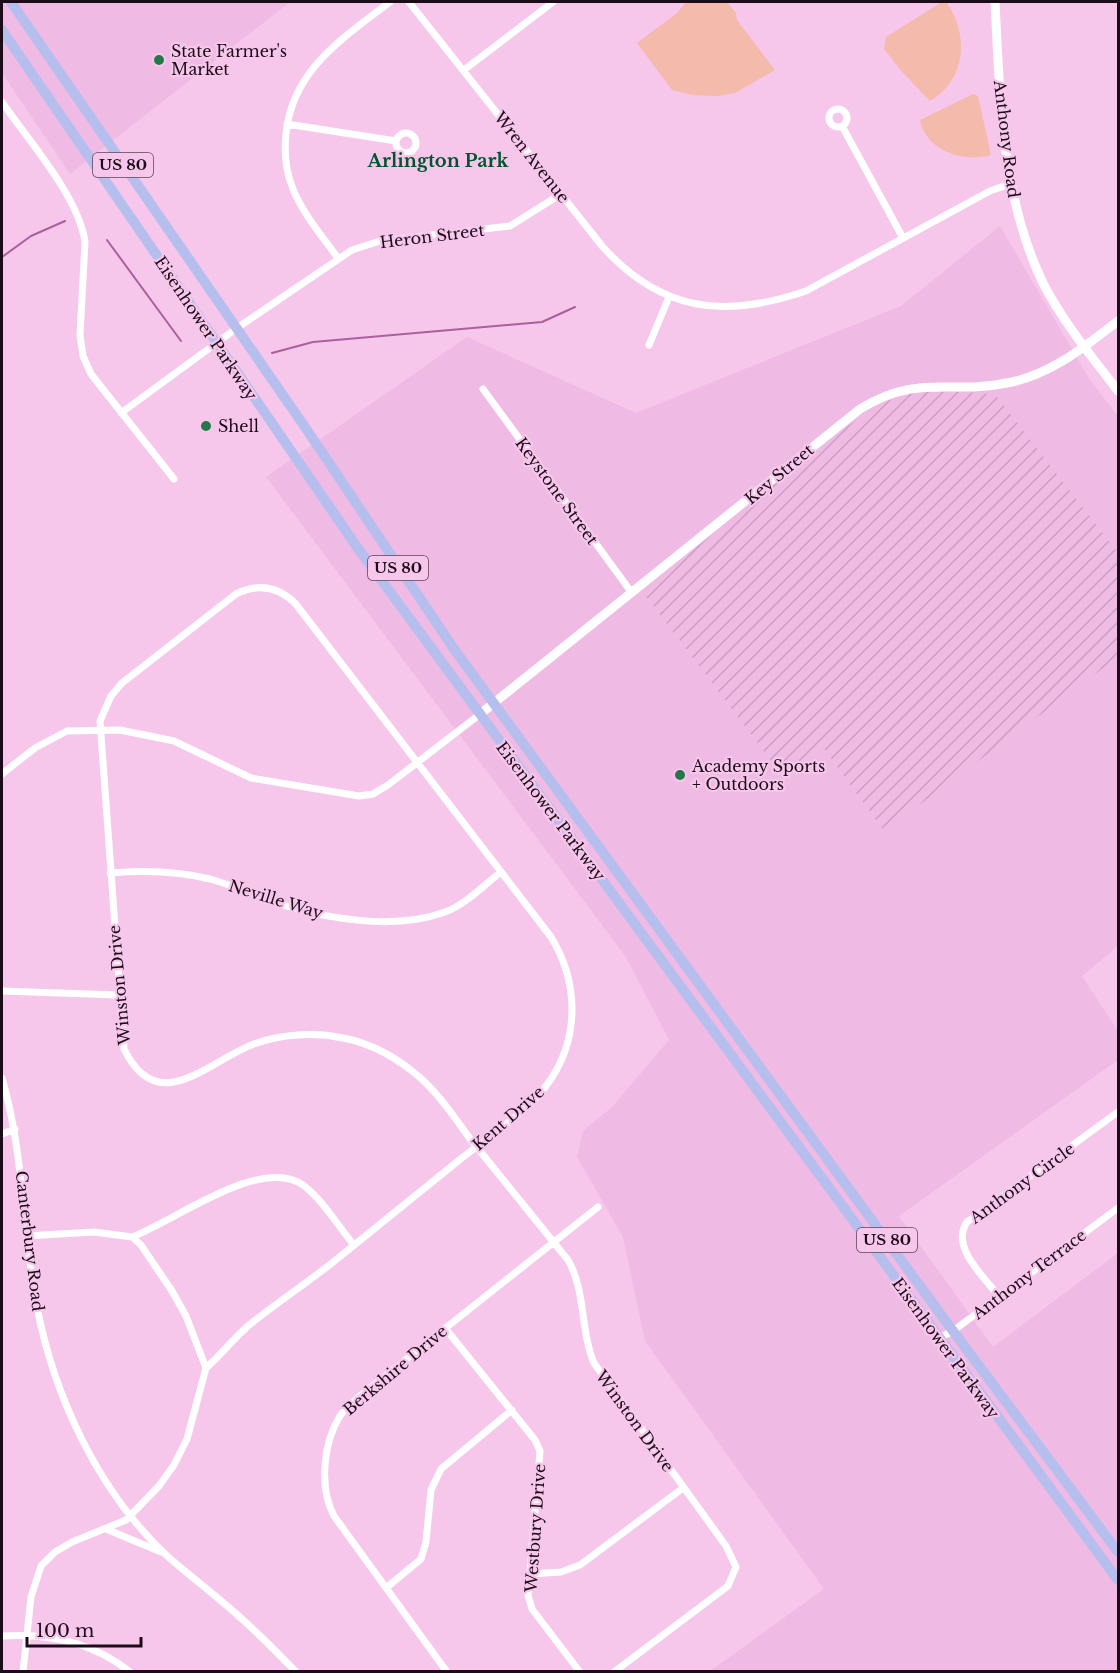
<svg xmlns="http://www.w3.org/2000/svg" width="1120" height="1673" viewBox="0 0 1120 1673" font-family="'Libre Baskerville',serif">
<style>
.built{fill:#efbae3}
.industrial{fill:url(#industrial-furrows)}
.green{fill:#f4baab}
.lines{fill:none;stroke-linecap:round;stroke-linejoin:round}
.stream{stroke:#ab5f9d;stroke-width:2}
.street{stroke:#fff;stroke-width:7}
.secondary{stroke:#fff;stroke-width:9}
.primary{stroke:#b5beed;stroke-width:10}
.poi-dot{fill:#257749;stroke:#f6c7eb;stroke-width:2}
.labels{text-anchor:middle;stroke-width:4.5;stroke-linejoin:round;paint-order:stroke}
.shield{fill:#f6c7eb;stroke:#5d4458;stroke-width:1.5}
.shield-label{font-size:15px;font-weight:bold;fill:#1c0c19}
.poi-label{font-size:16px;fill:#1c0c19;stroke:#f6c7eb;text-anchor:start}
.street-label{font-size:16px;fill:#1c0c19;stroke:#f6c7eb}
.neighbourhood-label{font-size:18px;font-weight:bold;fill:#00552d;stroke:#f6c7eb}
</style>
<defs>
<pattern id="industrial-furrows" width="10" height="10" patternUnits="userSpaceOnUse" patternTransform="scale(1.5)"><rect width="10" height="10" fill="#efbae3"/><path d="M-1 1l2-2M0 10L10 0M9 11l2-2" fill="none" stroke="#cc9fc2"/></pattern>
</defs>
<rect width="100%" height="100%" fill="#f6c7eb"/>
<path class="built" d="M2,2H290L70,174L2,73Z
M1000,226L1090,380L1118,416V946L1082,976L1118,1031V1060L899,1216L993,1347L1118,1253V1671H710L824,1589L645,1341L623,1237L577,1157L583,1131L612,1107L669,1040L626,957L266,477L467,337L636,413L901,306Z"/>
<path class="industrial" d="M921,390L995,394L1118,553V657L884,831L822,746L782,775L642,591L838,433L881,403Z"/>
<path class="green" d="M686,2H727L736,13L737,20L775,70L735,93L719,96L693,95L672,90L637,43L677,13Z
M942,2H946C969,33 967,80 930,101L903,73L884,49L886,37Z
M973,94L978,96L991,155C964,163 926,151 920,120Z"/>
<g class="lines">
<path class="stream" d="M107,240L181,341
M2,257L31,236L65,221
M272,353L313,342L542,322L575,307"/>
<path class="street" d="M409,2L602,246C661,312 724,319 806,291L990,191L1010,184
M464,70L553,2
M2,102C28,140 79,197 85,242L80,335L83,356L91,374L174,479
M829 118a9 9 0 1 1 18 0a9 9 0 1 1-18 0Z
M287,124L396,141
M842,126L903,238
M396 143a10 10 0 1 1 20 0a10 10 0 1 1-20 0Z
M338,258C322,236 303,214 293,189C286,172 284,152 286,134C292,70 343,38 390,2
M649,345L669,297
M483,389L632,593
M121,413L237,328L352,250L380,241L510,226L561,194
M2,774L35,748L67,731L120,730L174,741L251,778L359,796L373,794L388,785L479,715
M110,873C144,870 177,871 210,879C235,886 259,897 283,905C332,920 396,930 445,912C465,905 484,885 501,872
M2,991L118,995
M2,1078C24,1153 22,1230 37,1307C54,1396 98,1490 164,1553C182,1570 202,1584 220,1600C247,1622 272,1647 296,1672
M2,1134L15,1129
M132,1237C173,1222 261,1155 303,1185C323,1200 338,1226 354,1245
M999,1296C984,1277 950,1247 967,1222L1118,1112
M445,1328L535,1440L540,1451L528,1595L532,1609L580,1672
M939,1338L953,1331L1118,1208
M206,1368C221,1355 233,1339 248,1326C275,1304 304,1285 332,1263C372,1231 412,1198 452,1166C484,1139 528,1114 551,1079C580,1035 578,981 551,937L295,603C277,586 258,583 236,594L122,683L111,696L100,721L124,1049C158,1119 208,1061 254,1044C281,1034 314,1032 343,1038C369,1043 392,1055 412,1071C435,1088 454,1117 471,1140C503,1180 536,1220 568,1260C586,1291 580,1330 594,1363L726,1546L736,1567L728,1586L614,1672
M106,1529L161,1552
M529,1574L561,1572L580,1565L683,1488
M386,1588L421,1559L426,1542L431,1490L441,1469L512,1410
M2,1636C48,1633 93,1642 130,1672
M23,1672L31,1597L41,1566L55,1552L72,1542L126,1520L159,1486L174,1465L187,1439L206,1368L186,1316L172,1291L141,1245L132,1237L94,1232L26,1236
M447,1672L334,1516C319,1488 323,1443 340,1416C345,1408 353,1402 360,1396L598,1207"/>
<path class="secondary" d="M995,2C1000,96 1001,196 1043,283C1063,322 1092,357 1118,391
M479,715L860,409C919,373 949,395 1007,383C1051,375 1084,347 1118,321"/>
<path class="primary" d="M11,2L307,430L454,649L953,1331L1118,1552
M2,30L357,547L1118,1580"/>
</g>
<g class="poi-dot">
<circle cx="159" cy="60" r="6"/>
<circle cx="206" cy="426" r="6"/>
<circle cx="680" cy="775" r="6"/>
</g>
<g class="labels">
<g class="shield">
<rect x="93" y="153" width="60" height="24" rx="4.5"/>
<rect x="368" y="556" width="60" height="24" rx="4.5"/>
<rect x="857" y="1228" width="60" height="24" rx="4.5"/>
</g>
<g class="shield-label">
<text x="123" y="170">US 80</text>
<text x="398" y="573">US 80</text>
<text x="887" y="1245">US 80</text>
</g>
<g class="poi-label">
<text x="171" y="57">State Farmer's<tspan x="171" dy="18">Market</tspan></text>
<text x="218" y="432">Shell</text>
<text x="692" y="772">Academy Sports<tspan x="692" dy="18">+ Outdoors</tspan></text>
</g>
<g class="street-label">
<text transform="translate(1007 139) rotate(83)" y="6">Anthony Road</text>
<text transform="translate(532 157) rotate(52)" y="6">Wren Avenue</text>
<text transform="translate(432 236) rotate(-7)" y="6">Heron Street</text>
<text transform="translate(206 328) rotate(56)" y="6">Eisenhower Parkway</text>
<text transform="translate(779 474) rotate(-40)" y="6">Key Street</text>
<text transform="translate(557 491) rotate(54)" y="6">Keystone Street</text>
<text transform="translate(551 811) rotate(53)" y="6">Eisenhower Parkway</text>
<text transform="translate(276 899) rotate(17)" y="6">Neville Way</text>
<text transform="translate(119 985) rotate(-95)" y="6">Winston Drive</text>
<text transform="translate(508 1118) rotate(-41)" y="6">Kent Drive</text>
<text transform="translate(1022 1183) rotate(-36)" y="6">Anthony Circle</text>
<text transform="translate(30 1241) rotate(83)" y="6">Canterbury Road</text>
<text transform="translate(1029 1274) rotate(-37)" y="6">Anthony Terrace</text>
<text transform="translate(946 1348) rotate(54)" y="6">Eisenhower Parkway</text>
<text transform="translate(395 1370) rotate(-40)" y="6">Berkshire Drive</text>
<text transform="translate(635 1421) rotate(54)" y="6">Winston Drive</text>
<text transform="translate(535 1528) rotate(-86)" y="6">Westbury Drive</text>
</g>
<g class="neighbourhood-label">
<text x="438" y="167">Arlington Park</text>
</g>
</g>
<rect width="1120" height="1673" fill="none" stroke="#1c0c19" stroke-width="6"/>
<path d="M27 1637v9h114v-9" fill="none" stroke="#1c0c19" stroke-width="3"/>
<text x="36" y="1637" font-size="18" fill="#1c0c19" stroke="#f6c7eb" stroke-width="4.5" paint-order="stroke">100 m</text>
</svg>
